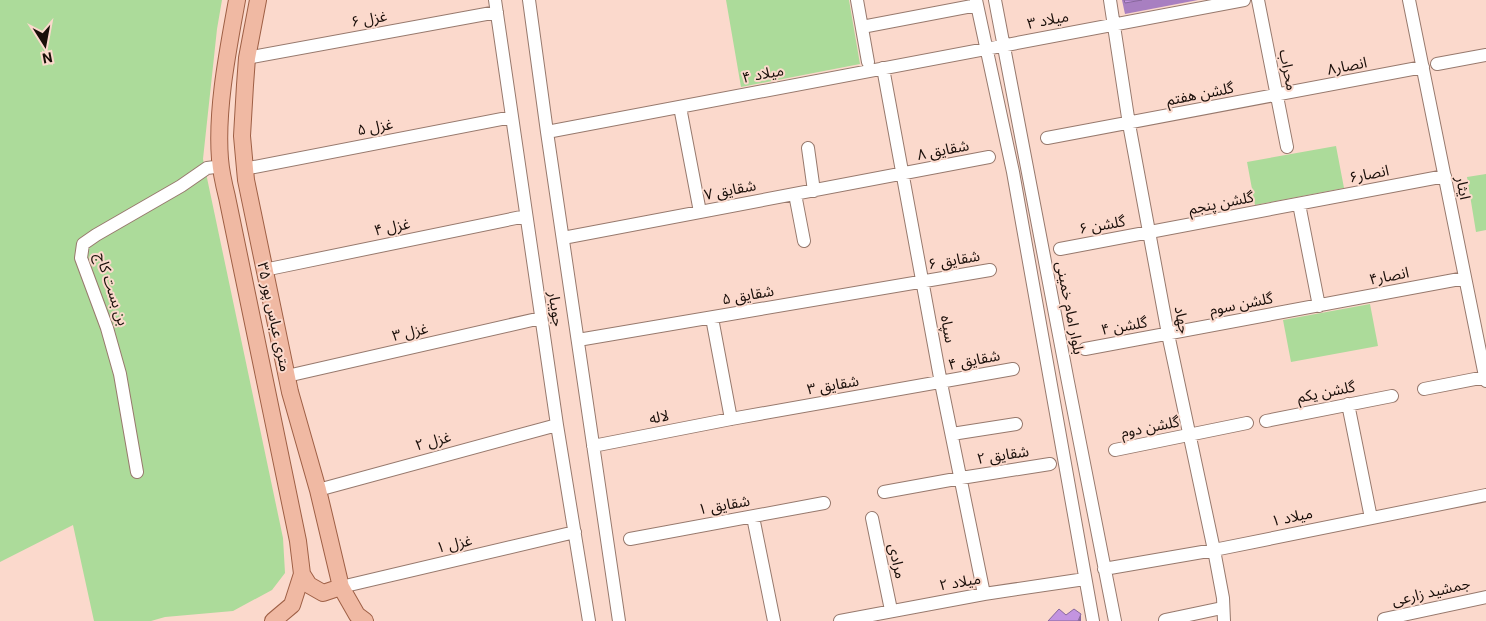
<svg xmlns="http://www.w3.org/2000/svg" width="1486" height="621" viewBox="0 0 1486 621" font-family="Roboto,'Noto Sans Arabic',sans-serif">
<style>
.green{fill:#acdb9a}
.lines{fill:none;stroke-linecap:round;stroke-linejoin:round}
.minor-casing{stroke:#97796d;stroke-width:14}
.major-casing{stroke:#9e5f45;stroke-width:18}
.minor{stroke:#fff;stroke-width:12}
.major{stroke:#f0b9a3;stroke-width:16}
.wall{fill:#a87fc1}
.shaded-wall{fill:#88689d}
.building{fill:#c394e0;stroke:#88689d}
.labels{text-anchor:middle;stroke-width:4;stroke-linejoin:round;paint-order:stroke}
.street-label{font-size:15px;fill:#190e09;stroke:#fbd9cc}
</style>
<rect width="100%" height="100%" fill="#fbd9cc"/>
<path class="green" d="M0,0H222L217,29L203,159L283,538L285,573L272,590L233,611L165,617L151,621H94L73,525L0,562Z
M726,0H849L860,64L741,87Z
M1336,146L1344,188L1255,205L1247,162Z
M1486,174V230L1476,232L1467,177Z
M1370,304L1378,346L1291,362L1283,320Z"/>
<g class="lines">
<defs>
<path id="minor" d="M495,0L557,425L589,621
M529,0L547,132L619,621
M857,0L868,62
M976,0L1013,172L1093,621
M995,0L1068,382L1115,621
M1110,0L1129,124L1168,334L1214,550L1223,598L1224,621
M1258,0L1287,147
M1409,0L1486,381
M862,27L977,5
M247,58L497,12
M1437,64L1486,55
M883,68L941,383L984,594
M680,107L700,212
M547,132L1244,0
M1047,138L1423,67
M808,148L814,191
M244,169L512,117
M795,194L804,241
M1299,204L1319,306
M563,238L989,157
M1060,249L1445,176
M264,270L526,216
M712,318L731,419
M578,340L990,270
M1085,349L1465,278
M287,376L541,318
M1424,389L1485,377
M1348,404L1371,518
M1266,421L1392,396
M952,434L1016,424
M593,446L731,419L1013,369
M1115,450L1247,423
M137,472L120,374L107,328L81,258L83,244L96,235L181,186L207,168L215,167L222,168
M318,490L557,425
M884,492L961,478L1050,464
M753,517L774,621
M872,518L891,610
M630,539L824,503
M1104,569L1214,550L1486,495
M341,587L575,532
M1384,619L1486,597
M1165,620L1222,608
M840,621L984,594L1085,579"/>
<path id="major" d="M237,0C228,50 216,109 220,159C221,172 224,185 227,197L298,541L302,574L309,585L323,593L341,587
M258,0L247,58L245,85L242,136L246,180L290,392L318,490L341,587L357,615L365,621
M273,621L292,605L302,574"/>
</defs>
<use href="#minor" class="minor-casing"/>
<use href="#major" class="major-casing"/>
<use href="#minor" class="minor"/>
<use href="#major" class="major"/>
</g>
<path class="wall" d="M1122,0H1198L1125,14Z"/>
<path class="shaded-wall" d="M1081,614V621H1078Z"/>
<path class="building" d="M1124,0H1142L1125,3Z
M1059,609L1066,615L1074,609L1081,614L1078,621H1048Z"/>
<g class="labels">
<g class="street-label">
<text transform="translate(369 19) rotate(-10)" y="5">غزل ۶</text>
<text transform="translate(1048 20) rotate(-11)" y="5">میلاد ۳</text>
<text transform="translate(1347 66) rotate(-11)" y="5">انصار۸</text>
<text transform="translate(1288 70) rotate(79)" y="5">محراب</text>
<text transform="translate(763 74) rotate(-11)" y="5">میلاد ۴</text>
<text transform="translate(1200 94) rotate(-11)" y="5">گلشن هفتم</text>
<text transform="translate(375 127) rotate(-11)" y="5">غزل ۵</text>
<text transform="translate(943 150) rotate(-11)" y="5">شقایق ۸</text>
<text transform="translate(1369 174) rotate(-11)" y="5">انصار۶</text>
<text transform="translate(1463 188) rotate(79)" y="5">ایثار</text>
<text transform="translate(730 190) rotate(-11)" y="5">شقایق ۷</text>
<text transform="translate(1221 203) rotate(-11)" y="5">گلشن پنجم</text>
<text transform="translate(1102 225) rotate(-10)" y="5">گلشن ۶</text>
<text transform="translate(392 227) rotate(-12)" y="5">غزل ۴</text>
<text transform="translate(954 260) rotate(-10)" y="5">شقایق ۶</text>
<text transform="translate(1389 276) rotate(-11)" y="5">انصار۴</text>
<text transform="translate(112 289) rotate(72)" y="5">بن بست کاج</text>
<text transform="translate(748 295) rotate(-10)" y="5">شقایق ۵</text>
<text transform="translate(1241 304) rotate(-11)" y="5">گلشن سوم</text>
<text transform="translate(1070 308) rotate(79)" y="5">بلوار امام خمینی</text>
<text transform="translate(556 309) rotate(82)" y="5">جویبار</text>
<text transform="translate(274 317) rotate(78)" y="5">۳۵ متری عباس پور</text>
<text transform="translate(1182 320) rotate(79)" y="5">جهاد</text>
<text transform="translate(1124 326) rotate(-10)" y="5">گلشن ۴</text>
<text transform="translate(948 329) rotate(80)" y="5">سپاه</text>
<text transform="translate(410 332) rotate(-13)" y="5">غزل ۳</text>
<text transform="translate(974 360) rotate(-11)" y="5">شقایق ۴</text>
<text transform="translate(833 385) rotate(-10)" y="5">شقایق ۳</text>
<text transform="translate(1326 392) rotate(-11)" y="5">گلشن یکم</text>
<text transform="translate(659 417) rotate(-11)" y="5">لاله</text>
<text transform="translate(1150 427) rotate(-11)" y="5">گلشن دوم</text>
<text transform="translate(433 441) rotate(-15)" y="5">غزل ۲</text>
<text transform="translate(1003 455) rotate(-9)" y="5">شقایق ۲</text>
<text transform="translate(724 505) rotate(-10)" y="5">شقایق ۱</text>
<text transform="translate(1292 517) rotate(-12)" y="5">میلاد ۱</text>
<text transform="translate(454 544) rotate(-13)" y="5">غزل ۱</text>
<text transform="translate(897 561) rotate(78)" y="5">مرادی</text>
<text transform="translate(960 582) rotate(-10)" y="5">میلاد ۲</text>
<text transform="translate(1431 592) rotate(-13)" y="5">جمشید زارعی</text>
</g>
</g>
<g transform="translate(45 45) rotate(169)" stroke="#fbd9cc" stroke-width="4" paint-order="stroke">
<path d="M0-4L9 19L0 12L-9 19Z" fill="#190e09"/>
<text y="-8" font-size="14" font-weight="bold" text-anchor="middle" fill="#190e09">N</text>
</g>
</svg>
